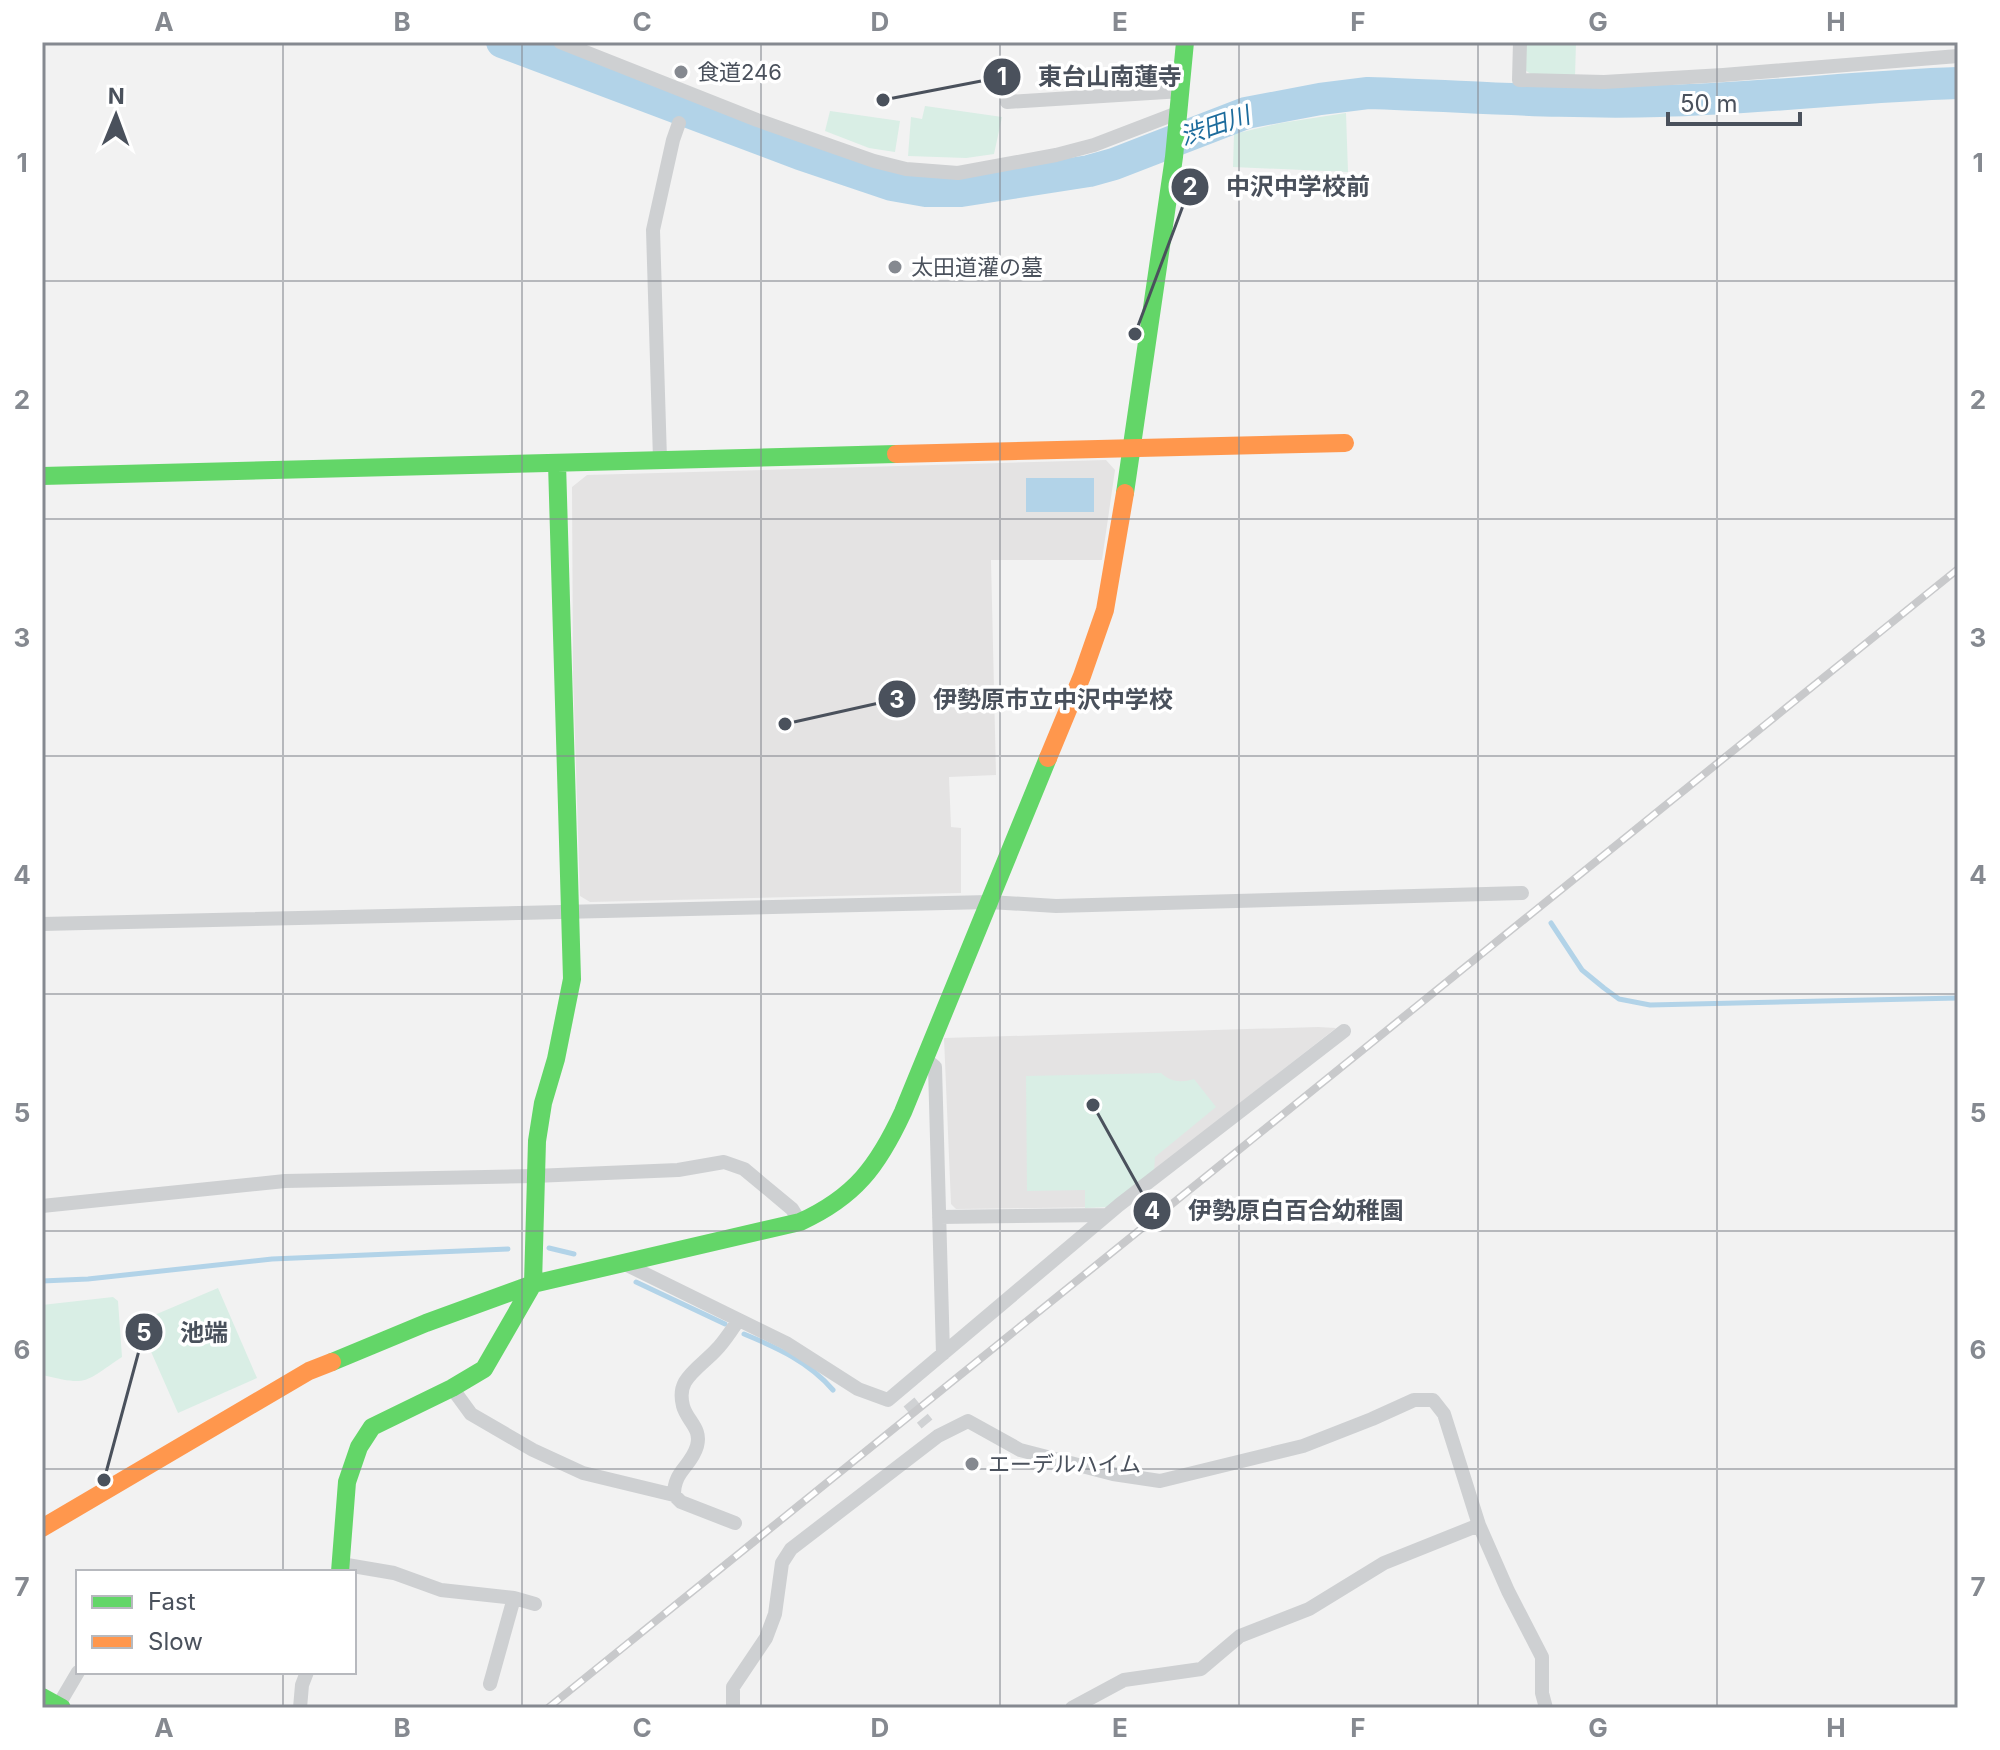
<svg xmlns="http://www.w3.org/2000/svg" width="2000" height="1750" viewBox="0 0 2000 1750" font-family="Inter,'Noto Sans JP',sans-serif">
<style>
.education{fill:#e4e3e3}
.green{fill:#d9eee5}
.water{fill:#b2d3e8}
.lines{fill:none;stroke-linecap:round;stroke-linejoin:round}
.stream{stroke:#b2d3e8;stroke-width:5}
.river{stroke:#b2d3e8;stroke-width:32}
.street-tunnel{stroke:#d0d2d4;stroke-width:14;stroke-dasharray:14 7;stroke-linecap:butt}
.street{stroke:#ced0d2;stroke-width:14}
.fast{stroke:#63d668;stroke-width:18}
.slow{stroke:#ff974d;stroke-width:18}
.rail-casing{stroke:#c8c9cb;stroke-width:8}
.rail{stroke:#fff;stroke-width:5;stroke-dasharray:15;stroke-linecap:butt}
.grid{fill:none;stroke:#858990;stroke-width:2;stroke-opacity:0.55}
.poi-dot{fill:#858990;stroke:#fff;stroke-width:3}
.labels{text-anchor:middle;stroke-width:7;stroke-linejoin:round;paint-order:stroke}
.poi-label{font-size:22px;fill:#4a515c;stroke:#fff;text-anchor:start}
.water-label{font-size:24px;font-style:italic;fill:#1d6c9d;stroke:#fff}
.leader{fill:none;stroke:#4a515c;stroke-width:3}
.callout-dot{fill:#4a515c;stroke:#fff;stroke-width:3}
.mark-label{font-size:24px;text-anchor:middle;font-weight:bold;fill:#fff}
.callout-label{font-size:24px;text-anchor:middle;font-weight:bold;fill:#4a515c;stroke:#fff;stroke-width:7;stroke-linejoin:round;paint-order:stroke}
.neatline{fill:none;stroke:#858990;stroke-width:3}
.grid-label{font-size:26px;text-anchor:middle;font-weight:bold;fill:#858990}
</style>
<rect width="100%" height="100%" fill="#f2f2f2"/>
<path class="education" d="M1106,460L1115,470L1102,560H991L996,775L949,777L951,827L961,828V893L590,902L580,896L573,673L572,487L587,475Z
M1318,1027L1336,1028L1108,1207L956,1209L951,1204L944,1038Z"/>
<path class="green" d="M1525,42H1576L1575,77L1532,75L1525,70Z
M925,106L1002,117L994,154L966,158L908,156L911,117L922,119Z
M830,111L900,121L895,152L869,148L825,131Z
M1346,113L1348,172L1233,167L1234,134L1281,123Z
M1161,1073C1171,1082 1181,1083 1194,1079L1216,1107L1155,1157L1154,1171L1108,1207L1085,1208V1190L1027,1191L1026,1076Z
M218,1288L257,1378L178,1413L138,1322Z
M113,1297L118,1301L122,1357C83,1383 89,1386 42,1375V1305Z"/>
<path class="water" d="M1026,478H1094V512H1026Z"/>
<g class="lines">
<path class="stream" d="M1551,923L1582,970L1604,988L1619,999L1650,1005L1958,998
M549,1248L574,1254
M42,1281L88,1279L272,1259L508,1249
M636,1282L725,1324
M744,1334C778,1348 809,1362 833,1390"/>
<path class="river" d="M502,42L800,154L892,185L926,191H961L1089,171L1114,164L1246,113L1320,99L1368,93C1465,96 1563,104 1660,101C1760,99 1858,86 1958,83"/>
<path class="street-tunnel" d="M909,1402L927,1424"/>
<path class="street" d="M560,42L757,120L874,161L906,169L958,173L1056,155L1094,145L1180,112
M1520,42L1519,80L1604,82L1723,75L1958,56
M1007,102L1182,91
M660,459L653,230L673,140L679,123
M42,924L989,902L1056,906L1522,893
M924,1058L935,1067L943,1354
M42,1206L285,1181L534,1176L678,1170L724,1162L744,1169L792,1209L800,1222
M939,1217L1107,1215
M625,1264L786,1343L858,1389L888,1400L1119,1205L1344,1031
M452,1388L471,1414L533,1450L583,1473L674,1495
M735,1523L681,1502L674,1495C674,1470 691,1467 697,1446C702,1428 687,1421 683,1406C681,1398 681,1389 685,1382C692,1370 707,1360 716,1350C725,1341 731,1330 739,1320
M341,1564L394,1573L441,1590L514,1598L535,1604
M490,1684L514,1598
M58,1706L78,1672
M300,1708L302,1685L307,1672
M733,1708V1687L766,1638L775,1614L782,1563L791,1549L938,1436L968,1421L1020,1450L1113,1474L1160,1481L1303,1446L1372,1419L1414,1400H1433L1444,1414L1479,1525
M1072,1708L1124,1680L1201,1669L1240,1636L1309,1609L1384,1563L1479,1525L1508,1591L1542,1657V1693L1546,1708"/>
<path class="fast" d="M42,476L896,454
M1125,493L1174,157L1185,42
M332,1362L426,1323L533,1284L800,1222C855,1197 878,1166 903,1112L1048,758
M340,1572L347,1482L359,1447L372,1427L452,1388L484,1369L533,1284L537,1141L543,1103L556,1059L572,979L557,463
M42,1697L62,1708"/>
<path class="slow" d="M896,454L1345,443
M1048,758L1082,676L1105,610L1125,493
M42,1528L309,1371L332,1362"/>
<defs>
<path id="rail" d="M548,1708L1958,569"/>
</defs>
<use href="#rail" class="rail-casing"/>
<use href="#rail" class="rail"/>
</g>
<path class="grid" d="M283,42V1572M522,42V1708M761,42V1708M1000,42V1708M1239,42V1708M1478,42V1708M1717,42V1708M42,281H1958M42,519H1958M42,756H1958M42,994H1958M42,1231H1958M42,1469H1958M283,1672V1708"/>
<g class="poi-dot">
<circle cx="681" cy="72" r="8"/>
<circle cx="895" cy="267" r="8"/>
<circle cx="972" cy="1464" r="8"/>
</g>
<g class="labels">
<g class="poi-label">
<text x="697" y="80">食道246</text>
<text x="911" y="275">太田道灌の墓</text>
<text x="988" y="1472">エーデルハイム</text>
</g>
<g class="water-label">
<text transform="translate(1215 126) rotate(-19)" y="8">渋田川</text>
</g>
</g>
<path class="leader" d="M883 100L1002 77M1135 334L1190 187M785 724L897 699M1093 1105L1152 1211M104 1480L144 1332"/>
<g class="callout-dot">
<circle cx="883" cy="100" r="8"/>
<circle cx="1135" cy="334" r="8"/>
<circle cx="785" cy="724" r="8"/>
<circle cx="1093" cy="1105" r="8"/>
<circle cx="104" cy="1480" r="8"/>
<circle cx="1002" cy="77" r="20"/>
<circle cx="1190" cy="187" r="20"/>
<circle cx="897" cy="699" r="20"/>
<circle cx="1152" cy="1211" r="20"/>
<circle cx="144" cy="1332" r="20"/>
</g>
<g class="mark-label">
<text x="1002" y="85">1</text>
<text x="1190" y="195">2</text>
<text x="897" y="708">3</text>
<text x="1152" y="1219">4</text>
<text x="144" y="1341">5</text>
</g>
<g class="callout-label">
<text x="1110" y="85">東台山南蓮寺</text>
<text x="1298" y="195">中沢中学校前</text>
<text x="1053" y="708">伊勢原市立中沢中学校</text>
<text x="1296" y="1219">伊勢原白百合幼稚園</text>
<text x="204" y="1341">池端</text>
</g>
<rect width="2000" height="1750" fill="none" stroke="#ffffff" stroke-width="88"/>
<rect x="76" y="1570" width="280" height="104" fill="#ffffff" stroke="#b7b9be" stroke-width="2"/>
<rect x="92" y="1596" width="40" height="12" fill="#63d668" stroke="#b7b9be" stroke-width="2"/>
<text x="148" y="1610" font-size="24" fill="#4a515c">Fast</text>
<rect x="92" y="1636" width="40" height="12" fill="#ff974d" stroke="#b7b9be" stroke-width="2"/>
<text x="148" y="1650" font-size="24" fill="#4a515c">Slow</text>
<g transform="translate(116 116) rotate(1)" stroke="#ffffff" stroke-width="6" paint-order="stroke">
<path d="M0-6L14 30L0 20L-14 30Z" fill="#4a515c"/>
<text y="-12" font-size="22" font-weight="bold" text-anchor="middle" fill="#4a515c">N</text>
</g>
<path d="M1668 112v12h132v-12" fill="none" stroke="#4a515c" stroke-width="4"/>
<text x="1680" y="112" font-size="24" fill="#4a515c" stroke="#ffffff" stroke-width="6" paint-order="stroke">50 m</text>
<rect x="44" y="44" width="1912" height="1662" class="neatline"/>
<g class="grid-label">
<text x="164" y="31">A</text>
<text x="402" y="31">B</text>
<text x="642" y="31">C</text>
<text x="880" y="31">D</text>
<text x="1120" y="31">E</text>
<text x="1358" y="31">F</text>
<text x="1598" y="31">G</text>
<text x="1836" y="31">H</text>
<text x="22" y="172">1</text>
<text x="1978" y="172">1</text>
<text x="22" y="409">2</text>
<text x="1978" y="409">2</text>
<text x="22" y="647">3</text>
<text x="1978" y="647">3</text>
<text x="22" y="884">4</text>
<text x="1978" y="884">4</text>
<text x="22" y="1122">5</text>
<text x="1978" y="1122">5</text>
<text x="22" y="1359">6</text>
<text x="1978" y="1359">6</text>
<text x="22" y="1596">7</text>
<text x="1978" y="1596">7</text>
<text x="164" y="1737">A</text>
<text x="402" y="1737">B</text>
<text x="642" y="1737">C</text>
<text x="880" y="1737">D</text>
<text x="1120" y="1737">E</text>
<text x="1358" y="1737">F</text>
<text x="1598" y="1737">G</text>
<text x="1836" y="1737">H</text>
</g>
</svg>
